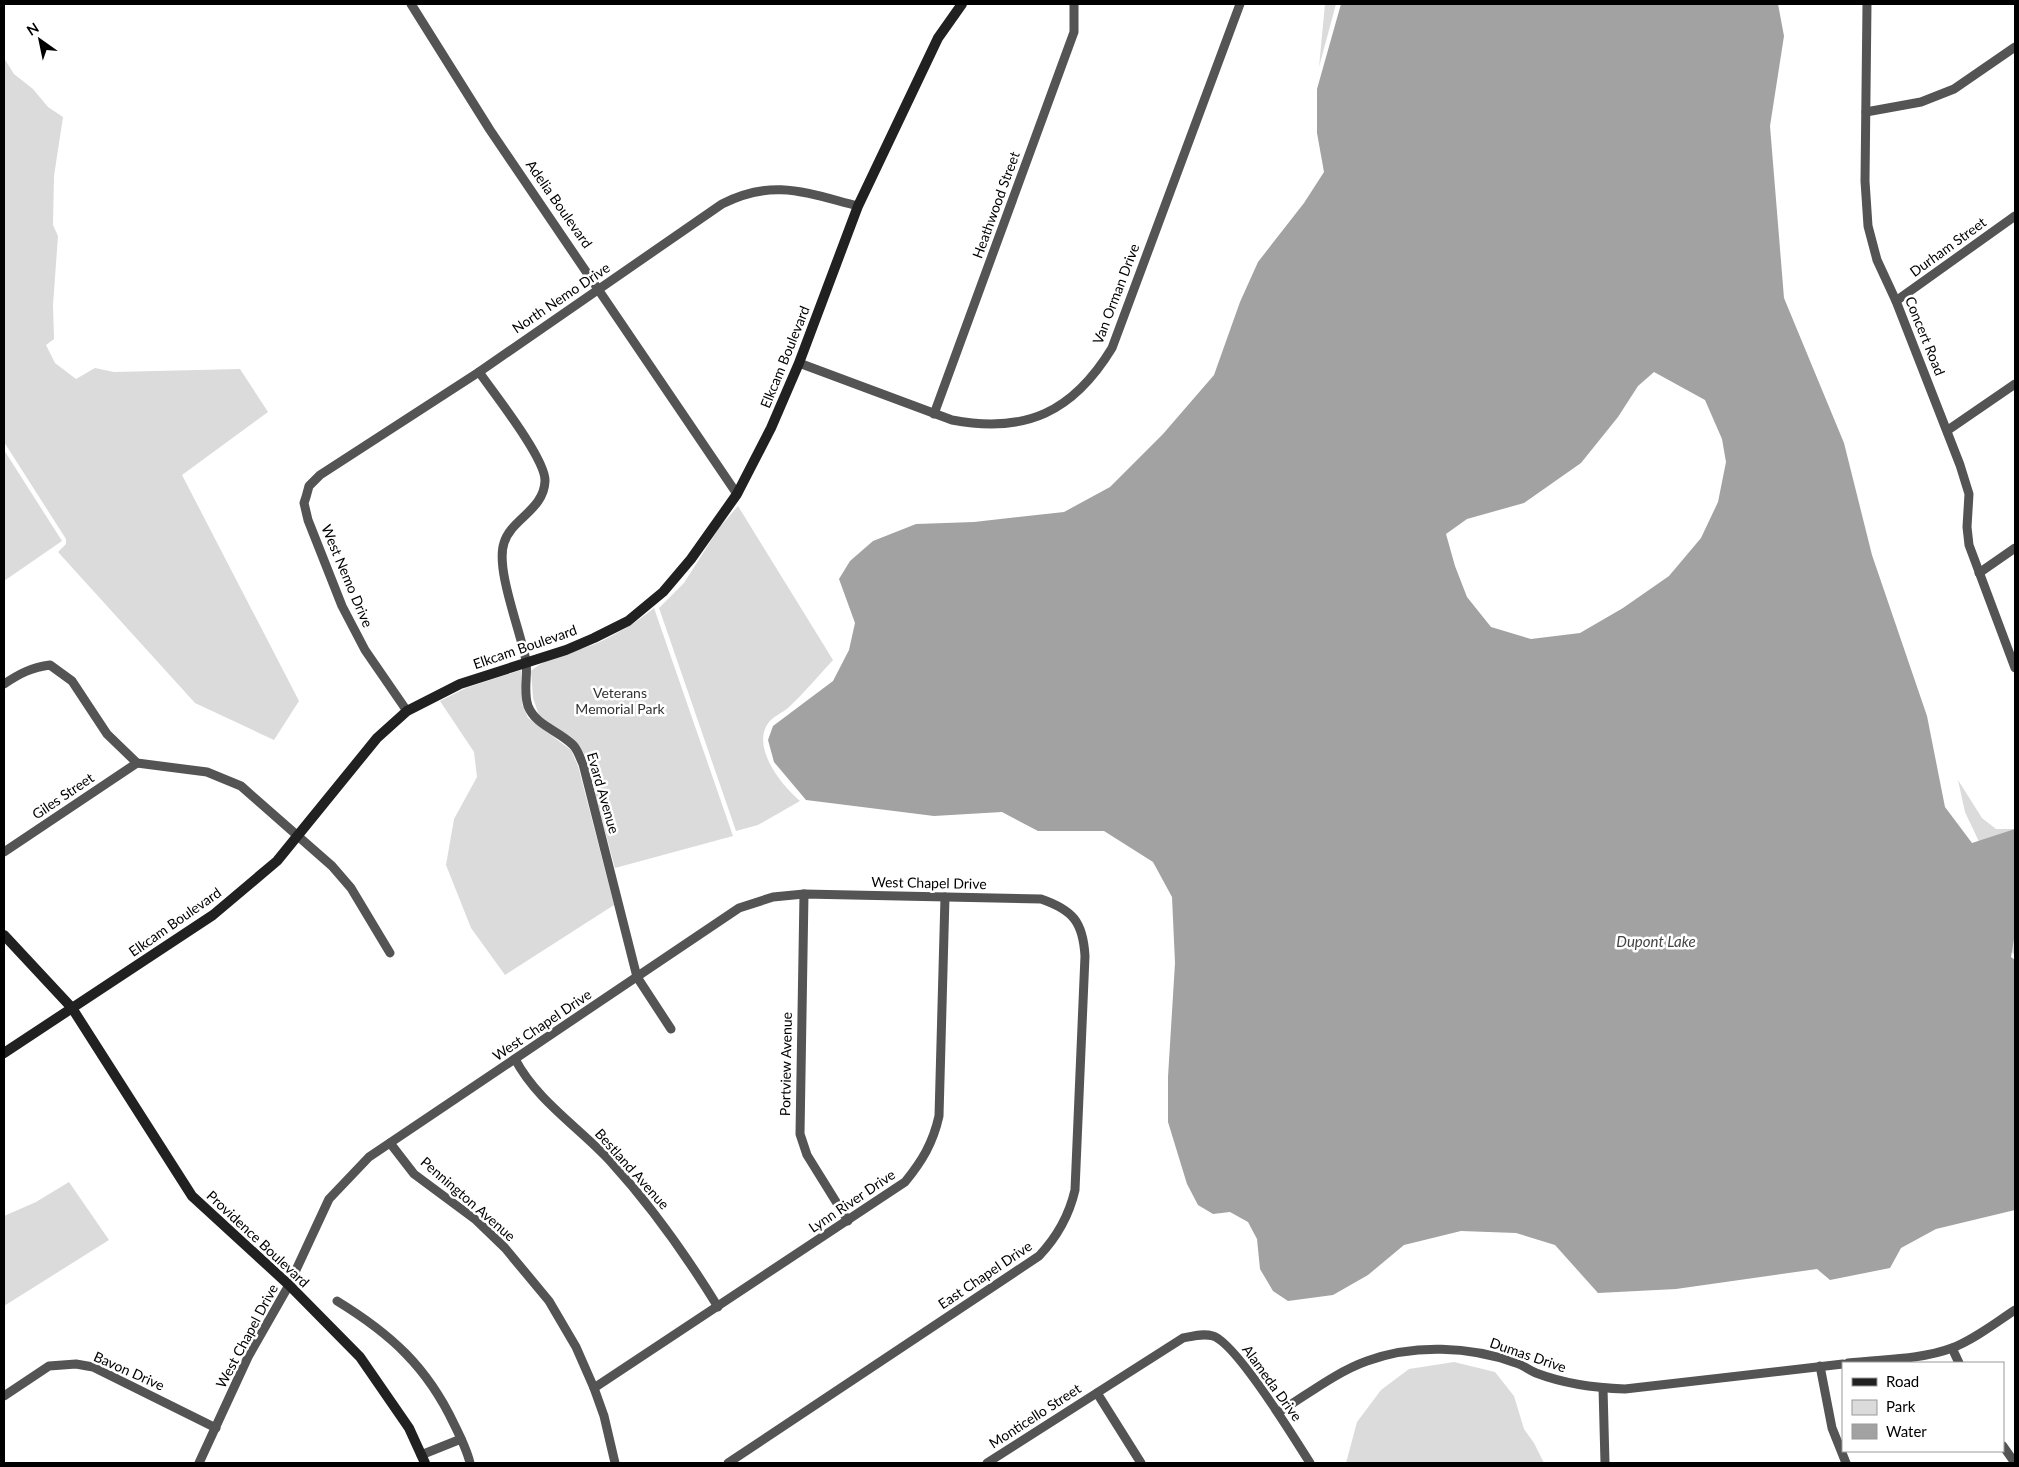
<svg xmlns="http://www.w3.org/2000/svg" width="2019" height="1467" viewBox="0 0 2019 1467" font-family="Lato,sans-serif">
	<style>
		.green { fill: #dbdbdb }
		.water { fill: #a2a2a2; fill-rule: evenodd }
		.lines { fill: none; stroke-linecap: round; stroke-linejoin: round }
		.street { stroke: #545454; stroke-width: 9 }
		.secondary { stroke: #212121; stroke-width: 10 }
		.labels { text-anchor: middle; stroke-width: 5; stroke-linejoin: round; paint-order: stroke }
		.street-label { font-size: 14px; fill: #000; stroke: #fff }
		.park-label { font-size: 14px; fill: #323232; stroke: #fff }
		.water-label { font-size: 15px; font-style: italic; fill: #434343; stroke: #fff }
	</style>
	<rect width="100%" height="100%" fill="#fff"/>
	<g class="green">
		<path d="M 1325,4 L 1336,4 L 1319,67 Z"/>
		<path d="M 4,58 L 14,74 L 33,89 L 48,107 L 63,117 L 54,176 L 53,225 L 58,236 L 53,305 L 54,339 L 46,345 L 55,363 L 76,379 L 95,368 L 114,372 L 240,369 L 268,412 L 182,475 L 299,701 L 274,740 L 195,703 L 58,552 L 66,544 L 66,539 L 4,442 Z"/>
		<path d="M 4,450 L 62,541 L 4,581 Z"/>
		<path d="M 738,506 L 833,660 C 818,676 804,693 788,708 C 782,713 774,716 769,722 C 750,746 781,785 800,801 L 758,825 L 736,831 L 659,608 L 684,583 L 719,528 Z"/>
		<path d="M 654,608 L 733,836 L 615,868 L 584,753 L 569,739 L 540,718 L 533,698 L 531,671 C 549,656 573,652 595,644 C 616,635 637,622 654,608 Z"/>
		<path d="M 521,670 L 522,704 L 528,718 L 571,750 L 578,766 L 614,905 L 505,975 L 471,928 L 446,865 L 454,819 L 477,777 L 474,752 L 440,701 L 466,688 Z"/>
		<path d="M 1958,780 L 1982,818 L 1996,829 L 2015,829 L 2015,955 L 1998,941 L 1982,848 L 1965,812 Z"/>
		<path d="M 69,1182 L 109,1240 L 4,1306 L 4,1216 L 36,1202 Z"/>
		<path d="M 1454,1362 L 1495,1372 L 1514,1396 L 1524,1429 L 1534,1443 L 1544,1463 L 1346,1463 L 1357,1422 L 1381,1390 L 1409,1369 Z"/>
	</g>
	<path class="water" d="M 1341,4 L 1778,4 L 1784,36 L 1770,126 L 1784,298 L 1844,443 L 1872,555 L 1927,716 L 1945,807 L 1972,843 L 2015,829 L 2015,933 L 2011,957 L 2015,960 L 2015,1210 L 1936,1229 L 1901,1248 L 1890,1268 L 1830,1280 L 1817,1269 L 1676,1289 L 1598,1293 L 1555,1245 L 1516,1233 L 1461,1231 L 1404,1245 L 1368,1275 L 1333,1295 L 1288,1301 L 1273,1291 L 1260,1269 L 1257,1239 L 1248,1222 L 1230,1212 L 1213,1214 L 1198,1205 L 1187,1184 L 1168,1122 L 1168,1077 L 1175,963 L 1172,897 L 1153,862 L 1104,831 L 1038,831 L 1002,812 L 934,816 L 806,800 L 774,762 L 768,740 L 773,726 L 833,681 L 849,650 L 855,623 L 839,579 L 850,561 L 873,541 L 916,524 L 974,522 L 1064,512 L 1110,487 L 1163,434 L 1214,375 L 1240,302 L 1258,262 L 1304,203 L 1324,172 L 1317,133 L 1317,89 ZM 1654,372 L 1705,400 L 1722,439 L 1726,462 L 1718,502 L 1701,538 L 1669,576 L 1623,608 L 1580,633 L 1531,639 L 1491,627 L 1467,597 L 1455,566 L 1446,534 L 1467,519 L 1524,503 L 1581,463 L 1618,417 L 1638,386 Z"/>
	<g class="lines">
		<g class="street">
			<path d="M 411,4 L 490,130 L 737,494"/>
			<path d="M 1867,4 L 1865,181 L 1868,226 L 1877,260 L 1896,301 L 1960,465 L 1969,494 L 1967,527 L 1969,545 L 2015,668"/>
			<path d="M 1866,112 L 1921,102 L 1954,89 L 2015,47"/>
			<path d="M 1896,301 L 2015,216"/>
			<path d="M 799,363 L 952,420 C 1026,434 1073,412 1112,348 L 1240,4"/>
			<path d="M 479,372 C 493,392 546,459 545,481 C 544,510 511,519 504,543 C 495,569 521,632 526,661 C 528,676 523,691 528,706 C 536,726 558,730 573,745 C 578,750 580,758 583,764 L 637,977 L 671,1029"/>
			<path d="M 934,414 L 1074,32 L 1074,4"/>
			<path d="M 1948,430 L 2015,384"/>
			<path d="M 1979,573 L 2015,548"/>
			<path d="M 4,684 C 19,674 32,667 50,665 L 72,681 L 107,734 L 137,763 L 207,772 L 241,786 L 332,866 L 351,888 L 390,953"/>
			<path d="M 407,711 L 365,650 L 342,606 L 308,520 L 304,503 L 306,497 L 309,486 L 320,475 L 479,372 L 722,204 C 773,178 806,193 858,206"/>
			<path d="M 4,852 L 137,763"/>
			<path d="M 804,894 L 800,1134 L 807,1155 L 848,1221"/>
			<path d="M 515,1059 C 537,1101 580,1128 611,1162 C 652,1207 686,1255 718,1307"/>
			<path d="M 390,1143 L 414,1174 L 476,1220 L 505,1248 L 549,1301 L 576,1347 L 594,1388 L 604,1416 L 615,1463"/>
			<path d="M 337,1301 C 391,1334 427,1367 454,1424 C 460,1436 467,1450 470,1463"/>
			<path d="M 1952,1348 L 1959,1363"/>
			<path d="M 1848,1363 C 1882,1359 1920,1360 1952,1348 C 1975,1339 1995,1323 2015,1310"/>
			<path d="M 1820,1366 L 1832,1428 L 1846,1463"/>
			<path d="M 594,1388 L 905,1182 C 922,1161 933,1143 939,1116 L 945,897"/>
			<path d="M 1603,1388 L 1605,1463"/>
			<path d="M 1097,1393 L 1141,1463"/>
			<path d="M 4,1396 L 49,1366 L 76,1364 L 93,1367 L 216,1428"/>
			<path d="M 1279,1412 C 1307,1395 1336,1372 1367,1361 C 1413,1344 1470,1346 1516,1363 C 1523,1365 1529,1370 1536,1373 C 1565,1384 1595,1388 1625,1389 L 1843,1364"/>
			<path d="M 2003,1446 L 2015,1463"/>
			<path d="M 421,1455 L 461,1439"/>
			<path d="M 199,1463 L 248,1357 L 289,1285 L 329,1199 L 369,1157 L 739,908 L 773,897 L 804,894 L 1041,899 C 1073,910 1083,922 1085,956 L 1075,1190 C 1069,1216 1057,1237 1039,1256 L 728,1463"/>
			<path d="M 987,1463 L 1183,1338 C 1193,1336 1203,1333 1213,1336 C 1236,1343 1295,1439 1310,1463"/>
		</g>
		<g class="secondary">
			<path d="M 4,935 L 72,1008 L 192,1196 L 289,1285 L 360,1357 L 409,1428 L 425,1463"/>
			<path d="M 4,1053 L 213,915 L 277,861 L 377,738 L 407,711 L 460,684 L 566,650 L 594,638 L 628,621 L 663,592 L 691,559 L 737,494 L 771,428 L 799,363 L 858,206 L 938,38 L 962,4"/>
		</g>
	</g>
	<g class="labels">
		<g class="street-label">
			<text transform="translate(559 204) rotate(55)" y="5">Adelia Boulevard</text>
			<text transform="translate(996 205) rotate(-70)" y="5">Heathwood Street</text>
			<text transform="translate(1948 247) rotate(-36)" y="5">Durham Street</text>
			<text transform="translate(1116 294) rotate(-69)" y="5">Van Orman Drive</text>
			<text transform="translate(561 298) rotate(-34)" y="5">North Nemo Drive</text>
			<text transform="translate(1925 336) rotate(68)" y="5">Concert Road</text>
			<text transform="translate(785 357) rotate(-68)" y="5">Elkcam Boulevard</text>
			<text transform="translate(347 576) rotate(67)" y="5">West Nemo Drive</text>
			<text transform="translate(525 647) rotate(-19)" y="5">Elkcam Boulevard</text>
			<text transform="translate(603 793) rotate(74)" y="5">Evard Avenue</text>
			<text transform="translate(63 796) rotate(-34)" y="5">Giles Street</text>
			<text transform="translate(929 883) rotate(1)" y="5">West Chapel Drive</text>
			<text transform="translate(175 922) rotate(-35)" y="5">Elkcam Boulevard</text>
			<text transform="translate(542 1025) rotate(-34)" y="5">West Chapel Drive</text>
			<text transform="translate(786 1064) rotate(-89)" y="5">Portview Avenue</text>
			<text transform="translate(632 1169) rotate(48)" y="5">Bestland Avenue</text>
			<text transform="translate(468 1199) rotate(41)" y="5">Pennington Avenue</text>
			<text transform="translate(852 1201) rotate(-34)" y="5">Lynn River Drive</text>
			<text transform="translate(258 1239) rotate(43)" y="5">Providence Boulevard</text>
			<text transform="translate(985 1275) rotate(-34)" y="5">East Chapel Drive</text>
			<text transform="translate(247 1336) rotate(-62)" y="5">West Chapel Drive</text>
			<text transform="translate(1528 1355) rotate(19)" y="5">Dumas Drive</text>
			<text transform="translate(129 1371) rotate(24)" y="5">Bavon Drive</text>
			<text transform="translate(1272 1383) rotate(54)" y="5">Alameda Drive</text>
			<text transform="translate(1035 1416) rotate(-33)" y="5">Monticello Street</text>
		</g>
		<g class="park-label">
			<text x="620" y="698">Veterans<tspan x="620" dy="16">Memorial Park</tspan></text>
		</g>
		<g class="water-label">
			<text x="1656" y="947">Dupont Lake</text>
		</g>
	</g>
	<rect width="2019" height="1467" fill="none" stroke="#000000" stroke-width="10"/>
	<rect x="1842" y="1362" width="162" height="90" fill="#ffffff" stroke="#999999"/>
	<rect x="1852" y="1378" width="25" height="8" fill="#212121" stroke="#999999"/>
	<text x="1886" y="1387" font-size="15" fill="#000000">Road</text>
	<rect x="1852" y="1400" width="25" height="15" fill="#dbdbdb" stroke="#999999"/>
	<text x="1886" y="1412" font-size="15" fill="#000000">Park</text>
	<rect x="1852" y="1424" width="25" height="15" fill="#a2a2a2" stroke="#999999"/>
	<text x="1886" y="1437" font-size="15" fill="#000000">Water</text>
	<g transform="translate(40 40) rotate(327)" stroke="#ffffff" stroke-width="4" paint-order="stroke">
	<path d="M0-4L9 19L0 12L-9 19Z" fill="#000000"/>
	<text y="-8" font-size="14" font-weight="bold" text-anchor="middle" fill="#000000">N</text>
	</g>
</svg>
